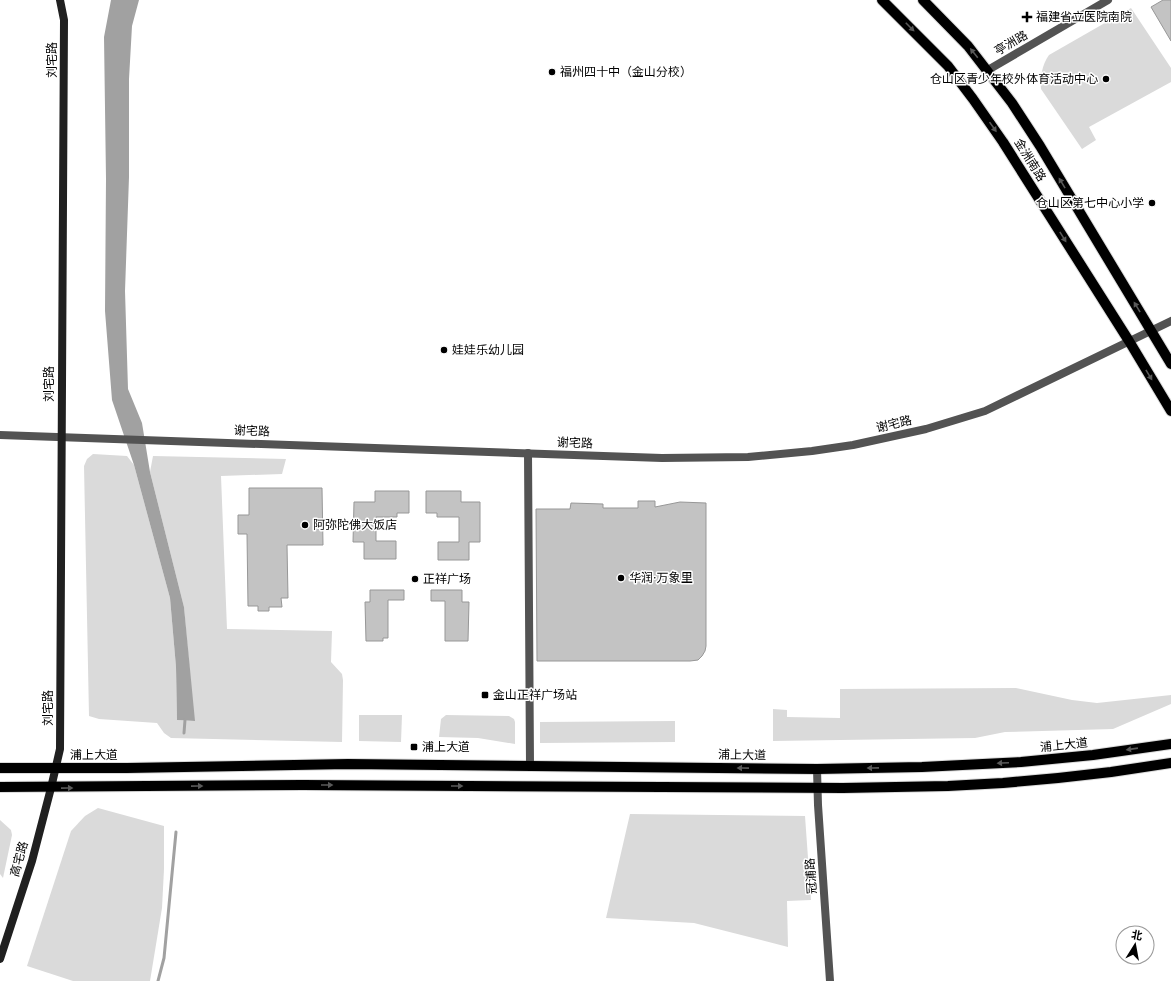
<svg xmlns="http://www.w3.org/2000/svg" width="1171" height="981" viewBox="0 0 1171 981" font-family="Inter,'Noto Sans SC',sans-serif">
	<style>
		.green { fill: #dadada }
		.water { fill: #a1a1a1 }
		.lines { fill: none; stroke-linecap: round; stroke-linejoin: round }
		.stream { stroke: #a1a1a1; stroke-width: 3 }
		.building { fill: #c3c3c3; stroke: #979797 }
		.primary-casing { stroke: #dbdbdb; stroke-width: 12 }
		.minor { stroke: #535353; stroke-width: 8 }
		.tertiary { stroke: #535353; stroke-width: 8 }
		.secondary { stroke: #202020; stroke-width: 8 }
		.primary { stroke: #000; stroke-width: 10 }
		.oneway { fill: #595959 }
		.poi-dot { fill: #000; stroke: #fff; stroke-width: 1.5 }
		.labels { text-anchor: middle; stroke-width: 3; stroke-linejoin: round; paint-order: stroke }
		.poi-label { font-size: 12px; fill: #000; stroke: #fff; text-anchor: start }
		.street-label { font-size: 12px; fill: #000; stroke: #fff }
	</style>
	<rect width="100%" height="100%" fill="#fff"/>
	<g class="green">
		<path d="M 1131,8 L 1171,68 L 1171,82 L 1089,127 L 1096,140 L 1082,149 L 1041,89 C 1040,77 1042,65 1049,55 Z"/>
		<path d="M 93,454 L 127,456 L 134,465 L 170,598 L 176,667 L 177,720 L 194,721 L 184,607 L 150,472 L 153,456 L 286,459 L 282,474 L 221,476 L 227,629 L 332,631 L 331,662 L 342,674 L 343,680 L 342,742 L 171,738 L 164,733 L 157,723 L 99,719 L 89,716 L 84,466 L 87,459 Z"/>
		<path d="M 1016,688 L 1072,700 L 1097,703 L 1171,695 L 1171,704 L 1113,729 L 1005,732 L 975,738 L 773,741 L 773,709 L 787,710 L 787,717 L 840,718 L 840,689 Z"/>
		<path d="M 359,715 L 402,715 L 401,742 L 359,741 Z"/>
		<path d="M 446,715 L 509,716 L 514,719 L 515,722 L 515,744 L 478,738 L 439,737 L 441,719 Z"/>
		<path d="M 675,721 L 675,742 L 540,743 L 540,722 Z"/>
		<path d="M 98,808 L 164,826 L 164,869 L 162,908 L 150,981 L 73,981 L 27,966 L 71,831 L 85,816 Z"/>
		<path d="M 630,814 L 805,816 L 811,900 L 787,901 L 788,947 L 694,923 L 606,918 Z"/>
		<path d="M 0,820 L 11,830 L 12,835 L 3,878 L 0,874 Z"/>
	</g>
	<path class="water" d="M 111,0 L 139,0 L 132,26 L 129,79 L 129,177 L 125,291 L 128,389 L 142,423 L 150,472 L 184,607 L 195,721 L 177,720 L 176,667 L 170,598 L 134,465 L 112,400 L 105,311 L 106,179 L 104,37 Z"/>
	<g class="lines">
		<g class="stream">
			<path d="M 184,733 L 185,720"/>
			<path d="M 158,981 L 164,958 L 176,832"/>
		</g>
	</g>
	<g class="building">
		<path d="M 1163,0 L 1171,0 L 1171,41 L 1151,7 Z"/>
		<path d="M 249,488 L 322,488 L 323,545 L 287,545 L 288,598 L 281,598 L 282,607 L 269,607 L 269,611 L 258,611 L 258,606 L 248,606 L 247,534 L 238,534 L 238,515 L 249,515 Z"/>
		<path d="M 375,491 L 409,491 L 409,513 L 397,513 L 397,517 L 376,517 L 376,541 L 396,541 L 396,559 L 364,559 L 364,542 L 353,542 L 354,502 L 375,502 Z"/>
		<path d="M 426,491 L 461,491 L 461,502 L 480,502 L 480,542 L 469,542 L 469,560 L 438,560 L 438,542 L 459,542 L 459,517 L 437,517 L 437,513 L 426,513 Z"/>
		<path d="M 638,501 L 655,501 L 655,507 L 680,502 L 706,503 L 706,646 L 705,651 L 702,656 L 698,660 L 690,661 L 537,661 L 536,509 L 570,509 L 571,503 L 603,504 L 603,508 L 638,508 Z"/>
		<path d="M 370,590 L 404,590 L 404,600 L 388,600 L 388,638 L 383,638 L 383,641 L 366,641 L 365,602 L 370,602 Z"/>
		<path d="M 431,590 L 462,590 L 462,602 L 469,602 L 468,641 L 445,641 L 445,601 L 431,601 Z"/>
	</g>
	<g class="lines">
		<g class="primary-casing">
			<g id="primary">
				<path d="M 882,0 L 948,66 L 973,99 L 1003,142 L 1129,341 L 1171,411"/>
				<path d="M 923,0 L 968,46 L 1012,103 L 1040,146 L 1171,364"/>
				<path d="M 0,768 L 127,768 L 348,764 L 817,769 L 922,767 L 1021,762 L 1093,755 L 1171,744"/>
				<path d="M 0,787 L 303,785 L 843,788 L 948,786 L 1003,783 L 1058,778 L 1111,772 L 1171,763"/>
			</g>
		</g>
		<path class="minor" d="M 528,453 L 530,765"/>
		<g class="tertiary">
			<path d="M 988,70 L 1108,0"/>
			<path d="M 0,435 L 662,458 L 748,457 L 812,451 L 853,445 L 926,429 L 985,411 L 1171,321"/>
			<path d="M 817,769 L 818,805 L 830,981"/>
		</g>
		<path class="secondary" d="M 0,959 L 32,861 L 51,788 L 60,749 L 64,20 L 60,0"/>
		<use href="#primary" class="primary"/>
	</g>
	<defs><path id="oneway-solid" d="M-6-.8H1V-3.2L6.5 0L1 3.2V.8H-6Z"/></defs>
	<g class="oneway">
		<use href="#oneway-solid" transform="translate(910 27) rotate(45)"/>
		<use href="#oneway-solid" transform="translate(974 53) rotate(-129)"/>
		<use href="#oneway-solid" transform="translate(993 127) rotate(55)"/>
		<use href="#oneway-solid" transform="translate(1062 183) rotate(-121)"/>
		<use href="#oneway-solid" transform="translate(1063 237) rotate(58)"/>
		<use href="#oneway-solid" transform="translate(1137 307) rotate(-121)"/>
		<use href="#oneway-solid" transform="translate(1149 375) rotate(59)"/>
		<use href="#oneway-solid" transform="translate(1132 749) rotate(172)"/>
		<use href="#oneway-solid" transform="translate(1003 763) rotate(177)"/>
		<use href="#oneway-solid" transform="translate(743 768) rotate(-179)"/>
		<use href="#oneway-solid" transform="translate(873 768) rotate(179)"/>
		<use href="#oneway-solid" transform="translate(327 785)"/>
		<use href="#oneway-solid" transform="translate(197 786) rotate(-1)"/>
		<use href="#oneway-solid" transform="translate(457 786)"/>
		<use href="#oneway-solid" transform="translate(67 788) rotate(-1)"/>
	</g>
	<g class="poi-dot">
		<path d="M1025 11h4v4h4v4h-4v4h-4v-4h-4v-4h4z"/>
		<circle cx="552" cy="72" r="4"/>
		<circle cx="1106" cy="79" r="4"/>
		<circle cx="1152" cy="203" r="4"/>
		<circle cx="444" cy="350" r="4"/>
		<circle cx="305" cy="525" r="4"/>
		<circle cx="621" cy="578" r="4"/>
		<circle cx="415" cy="579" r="4"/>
		<rect x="481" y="691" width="8" height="8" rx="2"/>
		<rect x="410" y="743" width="8" height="8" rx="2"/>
	</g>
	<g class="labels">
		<g class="poi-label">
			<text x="1036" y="21">福建省立医院南院</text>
			<text x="560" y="76">福州四十中（金山分校）</text>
			<text x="1098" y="83" text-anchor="end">仓山区青少年校外体育活动中心</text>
			<text x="1144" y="207" text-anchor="end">仓山区第七中心小学</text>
			<text x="452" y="354">娃娃乐幼儿园</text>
			<text x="313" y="529">阿弥陀佛大饭店</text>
			<text x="629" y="582">华润·万象里</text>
			<text x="423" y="583">正祥广场</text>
			<text x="493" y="699">金山正祥广场站</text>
			<text x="422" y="751">浦上大道</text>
		</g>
		<g class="street-label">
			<text transform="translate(1011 43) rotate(-30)" y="4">亭洲路</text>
			<text transform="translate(52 60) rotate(-90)" y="4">刘宅路</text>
			<text transform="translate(1030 160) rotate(58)" y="4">金洲南路</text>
			<text transform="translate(49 384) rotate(-90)" y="4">刘宅路</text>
			<text transform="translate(894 424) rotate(-13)" y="4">谢宅路</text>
			<text transform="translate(252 431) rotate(2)" y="4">谢宅路</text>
			<text transform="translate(575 443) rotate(2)" y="4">谢宅路</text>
			<text transform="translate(48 708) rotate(-90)" y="4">刘宅路</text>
			<text transform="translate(1064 745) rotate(-6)" y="4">浦上大道</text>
			<text x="94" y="759">浦上大道</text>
			<text transform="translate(742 755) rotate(1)" y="4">浦上大道</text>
			<text transform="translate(19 859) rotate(-74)" y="4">高宅路</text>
			<text transform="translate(811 876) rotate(-94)" y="4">冠浦路</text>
		</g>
	</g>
	<g transform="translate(1135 945) rotate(11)"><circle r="19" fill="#ffffff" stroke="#999999"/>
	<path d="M0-3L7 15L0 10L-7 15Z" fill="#000000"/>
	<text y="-6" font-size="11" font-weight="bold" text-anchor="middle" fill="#000000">北</text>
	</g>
</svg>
